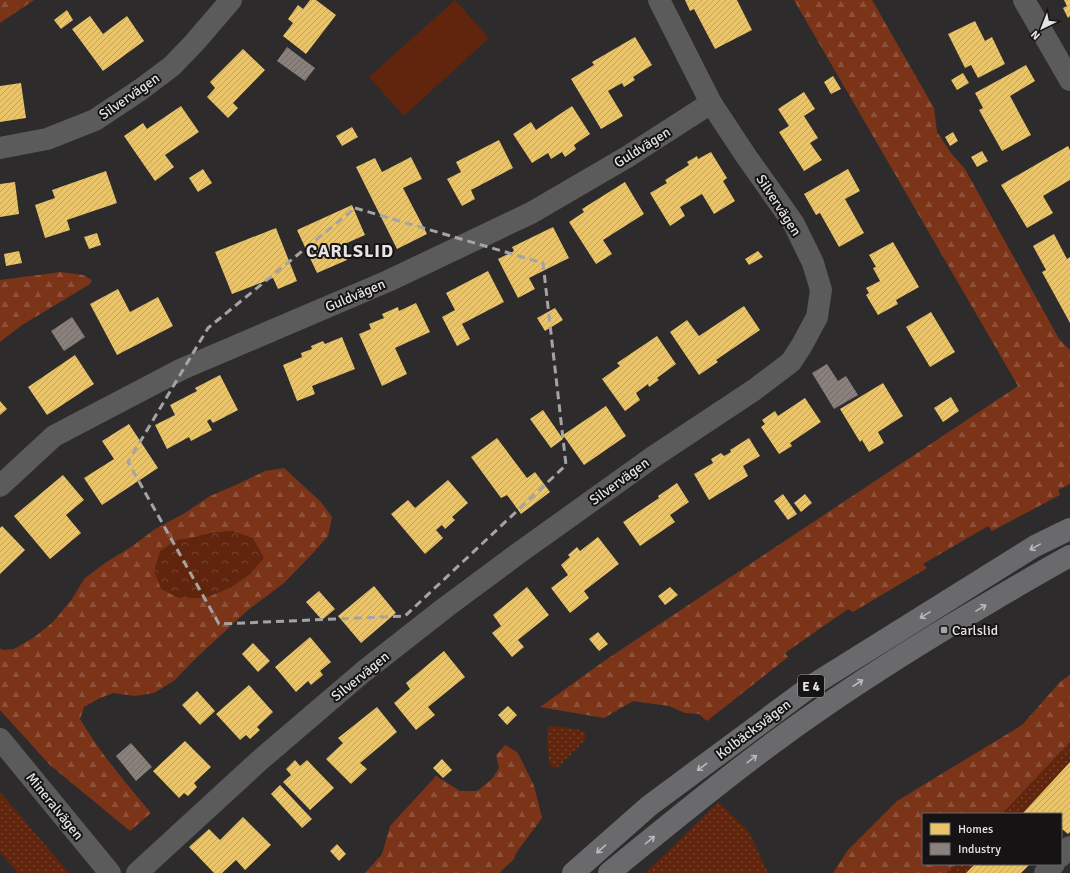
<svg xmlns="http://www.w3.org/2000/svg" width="1070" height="873" viewBox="0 0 1070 873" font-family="Signika,sans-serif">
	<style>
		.grass { fill: url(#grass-dots) }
		.forest { fill: url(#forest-firs); fill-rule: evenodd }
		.park { fill: url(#park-crowns) }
		.garden { fill: #61250d }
		.homes { fill: url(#homes-hatch) }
		.industry { fill: url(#industry-hatch) }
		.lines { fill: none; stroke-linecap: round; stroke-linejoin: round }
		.minor { stroke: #5b5b5b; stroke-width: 22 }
		.highway { stroke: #6a696b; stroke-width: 22 }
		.oneway { stroke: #bab8ba }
		.marked { fill: none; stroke: #a5a3a4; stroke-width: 3; stroke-dasharray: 8 5; stroke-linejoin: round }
		.poi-dot { fill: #a5a3a4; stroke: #151314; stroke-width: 1.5 }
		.labels { text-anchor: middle; stroke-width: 4; stroke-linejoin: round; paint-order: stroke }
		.shield { fill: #151314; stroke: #a7a5a6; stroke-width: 1 }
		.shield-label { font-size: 13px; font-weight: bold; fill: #e5e3e5 }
		.street-label { font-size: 14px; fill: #e5e3e5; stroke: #151314 }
		.poi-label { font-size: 14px; fill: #e5e3e5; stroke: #151314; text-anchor: start }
		.district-label { font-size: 18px; font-weight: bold; letter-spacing: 1px; fill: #e5e3e5; stroke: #151314 }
	</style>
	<defs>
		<pattern id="grass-dots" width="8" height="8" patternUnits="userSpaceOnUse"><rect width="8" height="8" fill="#61250d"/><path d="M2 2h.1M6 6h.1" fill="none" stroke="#784430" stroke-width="1.8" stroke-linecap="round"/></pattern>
		<pattern id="forest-firs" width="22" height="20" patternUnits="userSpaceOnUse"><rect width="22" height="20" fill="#7c3418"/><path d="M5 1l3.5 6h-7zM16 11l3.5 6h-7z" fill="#8e5139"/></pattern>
		<pattern id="park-crowns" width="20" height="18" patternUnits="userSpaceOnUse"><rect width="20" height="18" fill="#61250d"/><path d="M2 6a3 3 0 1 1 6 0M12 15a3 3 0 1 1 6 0" fill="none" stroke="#784430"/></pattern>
		<pattern id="homes-hatch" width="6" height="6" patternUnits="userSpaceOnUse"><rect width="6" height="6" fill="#e9c46a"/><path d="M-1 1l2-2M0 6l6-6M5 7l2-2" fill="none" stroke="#c0a461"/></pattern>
		<pattern id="industry-hatch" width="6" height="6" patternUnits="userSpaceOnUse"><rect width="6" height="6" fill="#8a817c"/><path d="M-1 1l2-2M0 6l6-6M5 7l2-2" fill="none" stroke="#726c69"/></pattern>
	</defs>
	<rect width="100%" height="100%" fill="#2d2b2c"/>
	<g class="grass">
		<path d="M 555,726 L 581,730 L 585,733 L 585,740 L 558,767 L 554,768 L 551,766 L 549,761 L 547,732 L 548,727 Z"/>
		<path d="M 1070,742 L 1070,762 L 1022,814 L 1002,814 Z"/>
		<path d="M 0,792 L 69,873 L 18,873 L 0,852 Z"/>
		<path d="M 718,802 L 749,832 L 768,873 L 645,873 L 659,860 Z"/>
		<path d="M 955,864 L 975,864 L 966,873 L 946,873 Z"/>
	</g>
	<g class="forest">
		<path d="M 0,0 L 34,0 L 0,23 Z"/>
		<path d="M 794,0 L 872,0 L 934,108 L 937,132 L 951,153 L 965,169 L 1059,339 L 1070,350 L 1070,484 L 1058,490 L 1060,495 L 992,531 L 988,526 L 923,564 L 927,568 L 853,612 L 848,609 L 785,653 L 788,657 L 707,721 L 699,714 L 685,713 L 669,706 L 633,701 L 604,718 L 540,707 L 607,659 L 1018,386 Z"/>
		<path d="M 61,272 L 83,275 L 92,280 L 90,284 L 22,325 L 0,342 L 0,280 Z"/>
		<path d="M 284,468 L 321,502 L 332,517 L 328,536 L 313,553 L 284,583 L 248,610 L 193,661 L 175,680 L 154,693 L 135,696 L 113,693 L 98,699 L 84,707 L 80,719 C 100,753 125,782 151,813 L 130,831 L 50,765 L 0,710 L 0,648 L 2,650 L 14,649 L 33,638 L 53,622 L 72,599 L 84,579 L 105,563 L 131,547 L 155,529 L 185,513 L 210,496 L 238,484 L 265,471 ZM 232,531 L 250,574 L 231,587 L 205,598 L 177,540 L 187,539 L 211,533 Z"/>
		<path d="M 1070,675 L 1070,742 L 1002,814 L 923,814 L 923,864 L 955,864 L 946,873 L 833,873 L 848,850 L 897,801 L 1022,725 L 1061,681 Z"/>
		<path d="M 505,745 L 517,752 L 523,763 L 534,786 L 542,818 L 516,853 L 514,859 L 499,873 L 365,873 L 382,854 L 390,826 L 436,776 L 460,791 L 477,791 L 492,779 L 499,768 L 496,755 Z"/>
	</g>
	<path class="park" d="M 232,531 L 253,538 L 264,558 L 250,574 L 231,587 L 205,598 L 179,598 L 161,589 L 154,571 L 160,551 L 177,540 L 187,539 L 211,533 Z"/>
	<path class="garden" d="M 455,0 L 489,38 L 404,116 L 369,77 Z"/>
	<g class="homes">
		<path d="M 310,0 L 316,0 L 336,15 L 306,54 L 283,36 L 293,23 L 288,19 L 298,5 L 303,9 Z"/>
		<path d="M 685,0 L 737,0 L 752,30 L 715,49 L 694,9 L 690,11 Z"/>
		<path d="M 1064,0 L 1070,0 L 1070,16 L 1068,18 L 1063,8 L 1067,6 Z"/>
		<path d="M 67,10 L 73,20 L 61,29 L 54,20 Z"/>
		<path d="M 90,16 L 103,34 L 127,16 L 144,41 L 103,71 L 72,29 Z"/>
		<path d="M 975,21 L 985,41 L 992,37 L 1005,64 L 978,78 L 971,65 L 965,68 L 948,34 Z"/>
		<path d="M 635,37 L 652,65 L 633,77 L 635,80 L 624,87 L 622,83 L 608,91 L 623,116 L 601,129 L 571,79 L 594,65 L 592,62 Z"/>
		<path d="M 243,49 L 265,70 L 233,103 L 238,108 L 228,118 L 207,97 L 215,88 L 210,82 Z"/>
		<path d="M 1026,65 L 1035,81 L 1010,96 L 1031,135 L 1002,151 L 979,110 L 983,108 L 975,93 Z"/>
		<path d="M 963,73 L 969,83 L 957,90 L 951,80 Z"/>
		<path d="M 833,76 L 841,89 L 831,94 L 824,82 Z"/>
		<path d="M 21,83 L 26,118 L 0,122 L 0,86 Z"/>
		<path d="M 804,92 L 815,109 L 804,116 L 818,138 L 810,143 L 822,160 L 804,171 L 779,132 L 789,126 L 778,109 Z"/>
		<path d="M 181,106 L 199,132 L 165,155 L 174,167 L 155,181 L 124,136 L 143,123 L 147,129 Z"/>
		<path d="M 572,106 L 590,134 L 574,145 L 576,149 L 565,157 L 562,152 L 551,159 L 548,153 L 532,163 L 513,134 L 531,122 L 536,130 Z"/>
		<path d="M 352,127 L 358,137 L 342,146 L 336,136 Z"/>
		<path d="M 953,132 L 958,141 L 950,146 L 945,137 Z"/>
		<path d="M 499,140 L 513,168 L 471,190 L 475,199 L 462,206 L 447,179 L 461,172 L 456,162 Z"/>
		<path d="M 1068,146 L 1070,150 L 1070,180 L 1043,196 L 1053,213 L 1027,228 L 1001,185 Z"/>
		<path d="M 982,151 L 988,161 L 977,167 L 971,157 Z"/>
		<path d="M 711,152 L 727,178 L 723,181 L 735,201 L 714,214 L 702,194 L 680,207 L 685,216 L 670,226 L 650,193 L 667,183 L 665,180 L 689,165 L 687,162 L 697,156 L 698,159 Z"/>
		<path d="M 411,157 L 422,179 L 403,188 L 427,234 L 397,249 L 356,167 L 375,158 L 382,172 Z"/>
		<path d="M 203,169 L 212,183 L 198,192 L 189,178 Z"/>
		<path d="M 848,169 L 860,191 L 845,199 L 864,233 L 839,247 L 820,213 L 816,215 L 804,194 Z"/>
		<path d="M 106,171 L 117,203 L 67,220 L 70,230 L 45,238 L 35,205 L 55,198 L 52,190 Z"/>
		<path d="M 15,182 L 19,214 L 0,217 L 0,184 Z"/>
		<path d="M 625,182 L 644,214 L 603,240 L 612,254 L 596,264 L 569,222 L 584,212 L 582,209 Z"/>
		<path d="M 352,205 L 365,235 L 340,246 L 347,260 L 317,273 L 297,230 Z"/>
		<path d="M 553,227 L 569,258 L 529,278 L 535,289 L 518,298 L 498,259 L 514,251 L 512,247 Z"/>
		<path d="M 276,228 L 297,281 L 278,289 L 273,278 L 232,294 L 215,252 Z"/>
		<path d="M 97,233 L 101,245 L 89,249 L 84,237 Z"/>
		<path d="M 1054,234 L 1067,259 L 1070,257 L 1070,323 L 1042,272 L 1046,270 L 1033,246 Z"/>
		<path d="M 893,242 L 919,287 L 896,300 L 898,304 L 878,315 L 866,295 L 869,293 L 866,288 L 880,281 L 873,268 L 876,267 L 869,255 Z"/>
		<path d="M 19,251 L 22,263 L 6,266 L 4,254 Z"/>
		<path d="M 758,251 L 763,257 L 749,265 L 745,259 Z"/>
		<path d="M 488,271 L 504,302 L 462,324 L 470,339 L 457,346 L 442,317 L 455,310 L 446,293 Z"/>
		<path d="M 118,289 L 130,312 L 158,297 L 173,326 L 117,355 L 90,304 Z"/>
		<path d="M 416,303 L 430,332 L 395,348 L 407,374 L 382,386 L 359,334 L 371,329 L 369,324 L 384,318 L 382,314 L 398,307 L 399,311 Z"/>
		<path d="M 744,306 L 760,330 L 716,360 L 718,362 L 699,375 L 670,332 L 687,320 L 699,336 Z"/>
		<path d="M 555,308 L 563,320 L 545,331 L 537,318 Z"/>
		<path d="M 931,312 L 955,352 L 930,367 L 906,327 Z"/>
		<path d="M 657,336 L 676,364 L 657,378 L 659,380 L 649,387 L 648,384 L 636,393 L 640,400 L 625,411 L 602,379 L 620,366 L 617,363 Z"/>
		<path d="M 342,337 L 355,369 L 312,386 L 315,394 L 297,401 L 283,365 L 302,357 L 301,353 L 312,349 L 311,346 L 323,341 L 325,344 Z"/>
		<path d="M 75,355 L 94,384 L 47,415 L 28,387 Z"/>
		<path d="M 220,375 L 238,410 L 213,423 L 210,419 L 207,421 L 212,430 L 191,441 L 189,437 L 167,449 L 155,425 L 175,415 L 170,405 L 197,391 L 195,388 Z"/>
		<path d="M 883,383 L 903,416 L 878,432 L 884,443 L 869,452 L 862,440 L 860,442 L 840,409 Z"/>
		<path d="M 951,397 L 959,411 L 943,422 L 934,408 Z"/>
		<path d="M 805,398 L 821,422 L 790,443 L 792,446 L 779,454 L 761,427 L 765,424 L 762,420 L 775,411 L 778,416 Z"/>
		<path d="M 0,401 L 7,409 L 0,415 Z"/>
		<path d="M 606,406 L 626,436 L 584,465 L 563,435 Z"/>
		<path d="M 543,410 L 563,439 L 551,448 L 530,419 Z"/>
		<path d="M 129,424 L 158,468 L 102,505 L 84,478 L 114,459 L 102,441 Z"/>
		<path d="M 497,438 L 527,478 L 535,472 L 550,492 L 521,514 L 507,495 L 501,498 L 471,457 Z"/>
		<path d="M 749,438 L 760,456 L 743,466 L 748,476 L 709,500 L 694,474 L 713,463 L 711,459 L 721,453 L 724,456 L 731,452 L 730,450 Z"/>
		<path d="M 63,475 L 84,500 L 66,515 L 81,533 L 50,559 L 14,516 Z"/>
		<path d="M 448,480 L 468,503 L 452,517 L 455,520 L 445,529 L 442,525 L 436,530 L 443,538 L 425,554 L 391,514 L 408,500 L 415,508 Z"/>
		<path d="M 677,483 L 689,502 L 670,515 L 675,522 L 640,546 L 623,522 L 659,498 L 658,496 Z"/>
		<path d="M 783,494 L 797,514 L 788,520 L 774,501 Z"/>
		<path d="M 805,494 L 812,503 L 801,512 L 794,503 Z"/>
		<path d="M 2,526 L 25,550 L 0,574 L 0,528 Z"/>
		<path d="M 598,537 L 619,564 L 584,591 L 589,598 L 570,613 L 551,588 L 568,575 L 561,565 L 570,557 L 568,555 L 577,547 L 580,551 Z"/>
		<path d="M 374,586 L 396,613 L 361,643 L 338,616 Z"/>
		<path d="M 527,587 L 549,615 L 518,640 L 524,647 L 512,657 L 492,633 L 501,626 L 493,615 Z"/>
		<path d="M 670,587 L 678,595 L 665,605 L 658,596 Z"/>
		<path d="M 319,591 L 335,609 L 322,620 L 306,602 Z"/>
		<path d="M 598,632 L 608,644 L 599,651 L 589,639 Z"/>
		<path d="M 310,637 L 331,662 L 320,671 L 323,675 L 311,685 L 308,681 L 296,692 L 275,667 Z"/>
		<path d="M 253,643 L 270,661 L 258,672 L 242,654 Z"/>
		<path d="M 444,651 L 465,677 L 428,707 L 435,715 L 416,730 L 394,703 L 410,689 L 406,683 Z"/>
		<path d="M 249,685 L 273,712 L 257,727 L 260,730 L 250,739 L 246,735 L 240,740 L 216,714 Z"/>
		<path d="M 197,691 L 215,711 L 200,725 L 182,705 Z"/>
		<path d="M 508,706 L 517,715 L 507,725 L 498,715 Z"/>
		<path d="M 377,707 L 397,732 L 360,763 L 367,769 L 351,784 L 326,759 L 343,743 L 338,738 Z"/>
		<path d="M 185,741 L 211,767 L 194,783 L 197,787 L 188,796 L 184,793 L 179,798 L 153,771 Z"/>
		<path d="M 442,759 L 452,770 L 443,778 L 433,768 Z"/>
		<path d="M 295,760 L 300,766 L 307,760 L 334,788 L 310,810 L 283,782 L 291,775 L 286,769 Z"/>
		<path d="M 1070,762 L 1070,832 L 1068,834 L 1062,829 L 1061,830 L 1061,814 L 1022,814 Z"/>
		<path d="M 280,785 L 312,819 L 302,828 L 271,794 Z"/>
		<path d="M 243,817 L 271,845 L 245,870 L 236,860 L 222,873 L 214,873 L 189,847 L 209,829 L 220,840 Z"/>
		<path d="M 337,844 L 346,854 L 339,861 L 330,851 Z"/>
		<path d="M 975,864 L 1030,864 L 1021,873 L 966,873 Z"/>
	</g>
	<g class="industry">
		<path d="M 287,47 L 315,68 L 305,81 L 277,61 Z"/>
		<path d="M 72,317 L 85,337 L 64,351 L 51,331 Z"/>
		<path d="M 827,364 L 838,381 L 846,376 L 858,395 L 834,409 L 812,373 Z"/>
		<path d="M 131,743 L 152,767 L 136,781 L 116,756 Z"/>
	</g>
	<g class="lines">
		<g class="minor">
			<path d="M 1024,0 L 1070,80"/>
			<path d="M 0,148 L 47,139 L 95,120 L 140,90 L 172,66 L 195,42 L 231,0"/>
			<path d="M 0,486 L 54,436 L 182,369 L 388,281 L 531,213 L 627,157 L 711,103"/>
			<path d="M 0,739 L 110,873"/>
			<path d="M 1061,856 L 1070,847"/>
			<path d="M 137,873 L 259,761 L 363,672 L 446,607 L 516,555 L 653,457 L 754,390 L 791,362 L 802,345 L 817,317 L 821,290 L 813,263 L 794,224 L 746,156 L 711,103 L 659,0"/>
			<path d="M 1045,873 L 1054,864"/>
		</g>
		<g class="highway">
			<path d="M 573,873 L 649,806 L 811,686 L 1035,546 L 1070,529"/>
			<path d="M 609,873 C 663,829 717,784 773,743 C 835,697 901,655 968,615 C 1002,595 1035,575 1070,556"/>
		</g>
	</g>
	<defs><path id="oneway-shaft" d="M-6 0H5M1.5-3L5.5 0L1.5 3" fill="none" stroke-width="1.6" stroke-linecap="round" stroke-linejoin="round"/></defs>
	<g class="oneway">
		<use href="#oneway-shaft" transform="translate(1035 547) rotate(151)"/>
		<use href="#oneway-shaft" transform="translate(981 608) rotate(-31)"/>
		<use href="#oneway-shaft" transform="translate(925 615) rotate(148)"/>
		<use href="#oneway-shaft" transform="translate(858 683) rotate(-33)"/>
		<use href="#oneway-shaft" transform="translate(752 759) rotate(-38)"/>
		<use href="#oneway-shaft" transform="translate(702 767) rotate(143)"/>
		<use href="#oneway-shaft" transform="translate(650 840) rotate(-39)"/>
		<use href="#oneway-shaft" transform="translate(601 849) rotate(139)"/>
	</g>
	<path class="marked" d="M 355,208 L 543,263 L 566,465 L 405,616 L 219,624 L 128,462 L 208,328 Z"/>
	<rect class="poi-dot" x="940" y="626" width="8" height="8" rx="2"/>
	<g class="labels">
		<rect class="shield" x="798" y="675" width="26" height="22" rx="3"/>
		<g class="shield-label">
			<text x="811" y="691">E 4</text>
		</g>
		<g class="street-label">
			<text transform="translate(129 96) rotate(-35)" y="5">Silvervägen</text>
			<text transform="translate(642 147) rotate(-32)" y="5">Guldvägen</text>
			<text transform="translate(779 205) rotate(57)" y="5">Silvervägen</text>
			<text transform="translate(355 295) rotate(-23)" y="5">Guldvägen</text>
			<text transform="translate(619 481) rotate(-36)" y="5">Silvervägen</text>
			<text transform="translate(360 676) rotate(-39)" y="5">Silvervägen</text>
			<text transform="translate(753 729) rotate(-37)" y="5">Kolbäcksvägen</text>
			<text transform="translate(55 806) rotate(51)" y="5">Mineralvägen</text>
		</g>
		<g class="poi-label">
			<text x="952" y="635">Carlslid</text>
		</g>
		<g class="district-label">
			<text x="350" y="257">CARLSLID</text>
		</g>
	</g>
	<rect x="922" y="813" width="140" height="52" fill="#151314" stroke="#686668"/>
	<rect x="930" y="823" width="20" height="12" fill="#e9c46a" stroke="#686668"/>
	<text x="958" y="833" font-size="12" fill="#e5e3e5">Homes</text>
	<rect x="930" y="843" width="20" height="12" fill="#8a817c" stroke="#686668"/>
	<text x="958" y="853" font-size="12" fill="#e5e3e5">Industry</text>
	<g transform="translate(1042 28) rotate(223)" stroke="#151314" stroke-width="3" paint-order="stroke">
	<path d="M0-3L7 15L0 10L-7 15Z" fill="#e5e3e5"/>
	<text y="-6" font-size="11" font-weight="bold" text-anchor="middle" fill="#e5e3e5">N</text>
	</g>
</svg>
